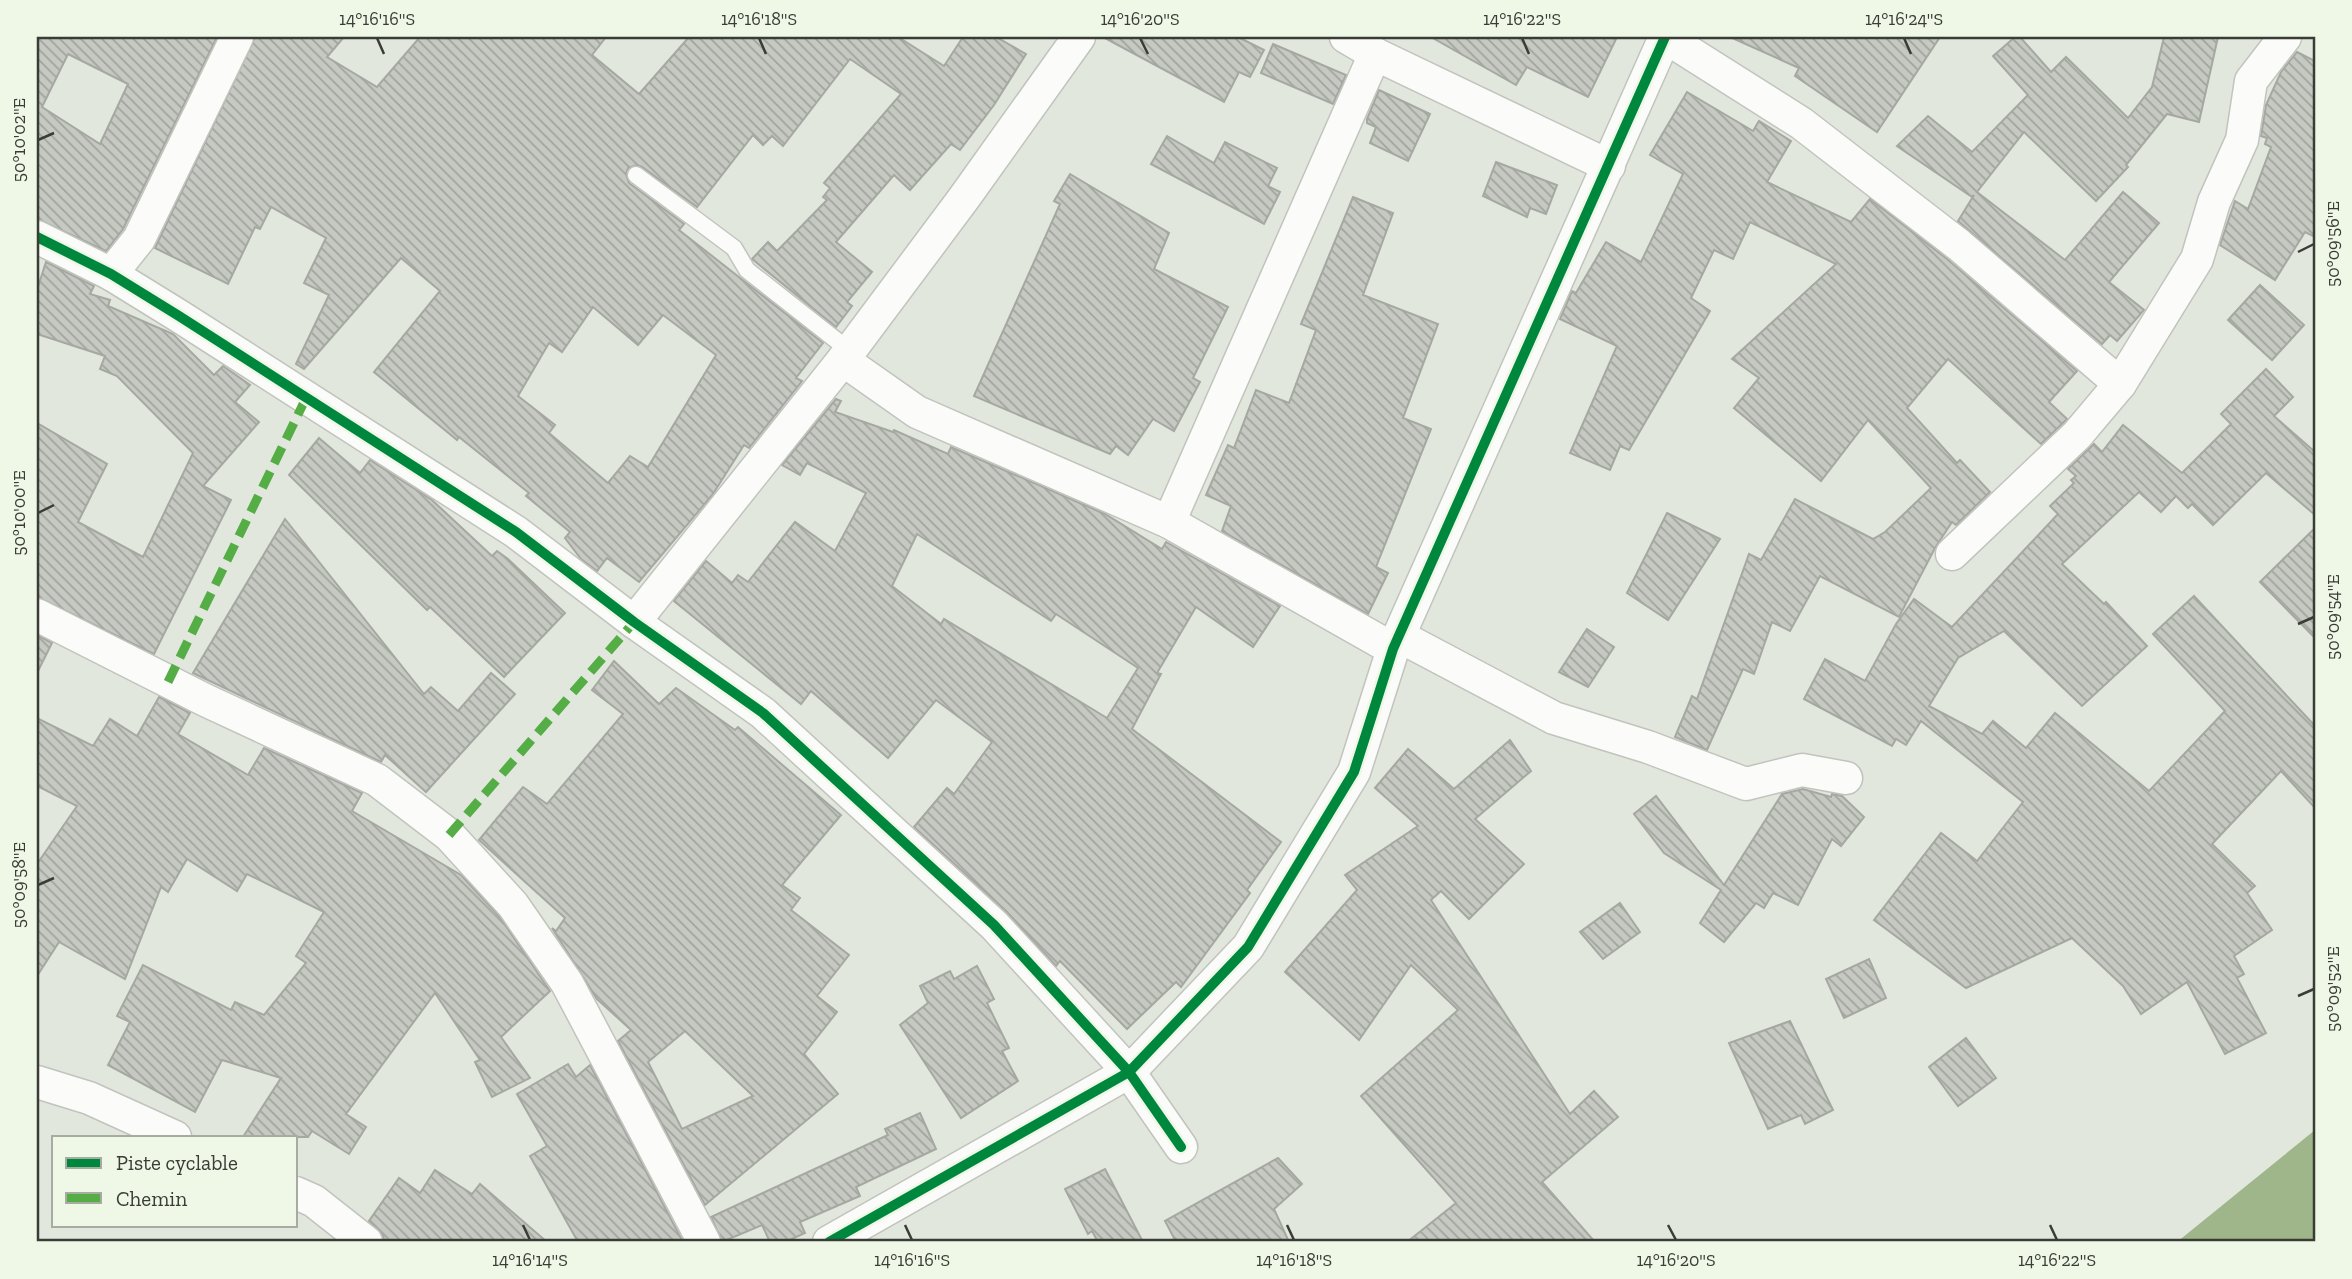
<svg xmlns="http://www.w3.org/2000/svg" width="2352" height="1279" viewBox="0 0 2352 1279" font-family="'Zilla Slab',serif">
	<style>
		.water { fill: #9fb68a }
		.building { fill: url(#building-back-hatch); stroke: #a4a8a1; stroke-width: 2; fill-rule: evenodd }
		.lines { fill: none; stroke-linecap: round; stroke-linejoin: round }
		.lane-casing { stroke: #c0c4bd; stroke-width: 19 }
		.street-casing { stroke: #c0c4bd; stroke-width: 35 }
		.lane { stroke: #fbfbfa; stroke-width: 16 }
		.street { stroke: #fbfbfa; stroke-width: 32 }
		.quiet { stroke: #55ad45; stroke-width: 9; stroke-dasharray: 18 9; stroke-linecap: butt }
		.cycleway-casing { stroke: #eff8e7; stroke-width: 15 }
		.cycleway { stroke: #00873e; stroke-width: 10 }
		.ticks { fill: none; stroke: #393d36; stroke-width: 2.5 }
		.neatline { fill: none; stroke: #393d36; stroke-width: 2.5 }
		.ticks-label { font-size: 18px; text-anchor: middle; fill: #393d36 }
	</style>
	<defs>
		<pattern id="building-back-hatch" width="6" height="6" patternUnits="userSpaceOnUse" patternTransform="scale(1.75)"><rect width="6" height="6" fill="#c5c9c1"/><path d="M-1 5l2 2M0 0l6 6M5-1l2 2" fill="none" stroke="#a1a49e"/></pattern>
	</defs>
	<rect width="100%" height="100%" fill="#e2e7de"/>
	<path class="water" d="M 2315,1130 L 2315,1242 L 2177,1242 Z"/>
	<g class="building">
		<path d="M 37,37 L 217,37 L 123,229 L 106,251 L 37,219 ZM 68,54 L 128,84 L 100,144 L 42,107 Z"/>
		<path d="M 255,37 L 344,37 L 327,57 L 377,87 L 420,37 L 606,37 L 592,55 L 639,94 L 689,37 L 898,37 L 944,66 L 963,37 L 996,37 L 1026,54 L 994,105 L 960,150 L 951,144 L 910,190 L 894,175 L 836,242 L 872,272 L 847,302 L 852,306 L 836,327 L 752,259 L 768,242 L 777,251 L 827,200 L 823,197 L 830,188 L 824,183 L 901,94 L 850,59 L 783,146 L 772,136 L 763,145 L 753,135 L 697,207 L 642,167 L 637,165 L 628,168 L 626,174 L 629,183 L 684,224 L 679,230 L 823,343 L 796,378 L 802,381 L 749,448 L 744,445 L 713,494 L 639,582 L 607,558 L 597,571 L 581,559 L 565,538 L 570,532 L 526,496 L 529,493 L 459,437 L 457,440 L 374,372 L 440,291 L 401,258 L 304,369 L 296,364 L 329,295 L 304,283 L 326,238 L 271,207 L 260,229 L 255,227 L 228,284 L 155,248 ZM 593,307 L 638,345 L 663,315 L 716,355 L 648,467 L 630,456 L 608,483 L 549,433 L 555,425 L 518,396 L 549,343 L 562,352 Z"/>
		<path d="M 1103,37 L 1238,37 L 1264,50 L 1250,77 L 1239,72 L 1224,102 Z"/>
		<path d="M 1431,37 L 1617,37 L 1588,97 L 1527,67 L 1516,85 Z"/>
		<path d="M 1730,37 L 1940,37 L 1877,132 L 1795,76 L 1799,68 Z"/>
		<path d="M 2015,37 L 2020,37 L 2051,72 L 2066,57 L 2128,118 L 2152,87 L 2164,37 L 2218,37 L 2199,122 L 2167,114 L 2126,165 L 2128,167 L 2096,201 L 2024,132 L 1977,192 L 2065,260 L 2123,192 L 2159,223 L 2109,282 L 2144,310 L 2117,341 L 2110,335 L 2102,344 L 1958,221 L 1974,195 L 1972,197 L 1897,146 L 1928,116 L 1972,152 L 2028,95 L 1993,56 Z"/>
		<path d="M 1273,44 L 1346,75 L 1333,104 L 1261,73 Z"/>
		<path d="M 2297,52 L 2315,61 L 2315,237 L 2305,232 L 2275,280 L 2220,245 L 2235,201 L 2248,209 L 2271,147 L 2265,144 L 2267,138 L 2261,136 L 2266,105 L 2281,72 Z"/>
		<path d="M 1379,90 L 1430,114 L 1408,161 L 1370,143 L 1376,127 L 1367,123 L 1367,119 Z"/>
		<path d="M 1687,92 L 1753,131 L 1759,121 L 1791,141 L 1767,182 L 1851,222 L 1870,199 L 1947,259 L 2077,371 L 2049,402 L 2067,419 L 2041,444 L 1948,359 L 1907,408 L 1957,463 L 1960,460 L 1990,492 L 1956,525 L 1952,522 L 1935,548 L 1899,617 L 1820,576 L 1790,631 L 1772,622 L 1754,674 L 1743,669 L 1707,750 L 1675,737 L 1692,696 L 1697,699 L 1749,554 L 1761,560 L 1795,499 L 1873,539 L 1885,532 L 1931,488 L 1868,420 L 1821,481 L 1734,408 L 1759,378 L 1732,359 L 1836,264 L 1750,222 L 1733,259 L 1714,250 L 1691,298 L 1710,311 L 1629,450 L 1620,446 L 1610,470 L 1570,453 L 1617,346 L 1560,319 L 1572,291 L 1576,293 L 1606,242 L 1641,262 L 1683,174 L 1650,155 Z"/>
		<path d="M 1167,136 L 1214,163 L 1225,142 L 1277,168 L 1268,186 L 1280,192 L 1264,224 L 1151,164 Z"/>
		<path d="M 1496,162 L 1557,185 L 1546,214 L 1530,208 L 1527,217 L 1483,196 Z"/>
		<path d="M 1070,174 L 1169,233 L 1154,269 L 1228,307 L 1193,378 L 1200,382 L 1174,431 L 1153,419 L 1128,455 L 1116,446 L 1110,454 L 974,396 L 1060,204 L 1054,201 Z"/>
		<path d="M 1353,197 L 1393,213 L 1363,295 L 1438,324 L 1403,418 L 1431,429 L 1376,567 L 1388,573 L 1368,614 L 1222,531 L 1231,506 L 1206,495 L 1228,445 L 1234,448 L 1256,390 L 1289,403 L 1316,330 L 1301,324 Z"/>
		<path d="M 46,262 L 94,286 L 90,294 L 110,300 L 108,306 L 173,334 L 214,375 L 223,366 L 250,385 L 235,402 L 259,422 L 203,486 L 231,500 L 154,654 L 37,597 L 37,423 L 107,464 L 78,522 L 143,557 L 193,453 L 117,376 L 100,369 L 105,356 L 37,334 L 37,290 Z"/>
		<path d="M 2260,285 L 2304,325 L 2272,360 L 2228,320 Z"/>
		<path d="M 2266,369 L 2293,397 L 2274,416 L 2315,452 L 2315,515 L 2266,473 L 2213,525 L 2192,504 L 2188,508 L 2176,496 L 2161,512 L 2139,492 L 2062,564 L 2104,604 L 2106,602 L 2147,646 L 2082,706 L 2004,631 L 1958,658 L 1929,706 L 1982,734 L 1993,721 L 2026,748 L 2055,713 L 2149,791 L 2225,711 L 2153,634 L 2194,596 L 2315,726 L 2315,808 L 2281,771 L 2212,844 L 2255,886 L 2247,893 L 2272,930 L 2234,956 L 2244,974 L 2237,978 L 2266,1033 L 2225,1054 L 2187,982 L 2141,1014 L 2123,986 L 2072,938 L 1966,988 L 1874,920 L 1941,833 L 1977,861 L 2023,802 L 1921,721 L 1906,745 L 1896,739 L 1892,746 L 1804,699 L 1825,659 L 1865,681 L 1896,624 L 1914,599 L 1952,627 L 2058,514 L 2050,506 L 2074,483 L 2071,480 L 2076,476 L 2068,469 L 2094,444 L 2102,452 L 2123,425 L 2182,473 L 2231,424 L 2221,414 Z"/>
		<path d="M 836,399 L 841,401 L 835,412 L 893,432 L 894,430 L 948,454 L 951,447 L 1105,514 L 1162,549 L 1166,542 L 1280,606 L 1253,647 L 1196,607 L 1157,673 L 1161,674 L 1132,729 L 1281,842 L 1247,890 L 1250,893 L 1181,987 L 1176,982 L 1127,1029 L 1060,961 L 1056,966 L 1007,912 L 914,827 L 947,788 L 954,794 L 992,742 L 936,700 L 888,758 L 811,691 L 801,704 L 674,601 L 706,561 L 732,583 L 738,575 L 748,582 L 795,522 L 835,551 L 866,493 L 807,463 L 800,475 L 782,465 ZM 917,534 L 1051,621 L 1056,614 L 1138,668 L 1107,718 L 944,619 L 941,624 L 892,586 Z"/>
		<path d="M 319,438 L 360,473 L 370,460 L 432,500 L 492,556 L 497,551 L 508,559 L 565,613 L 504,677 L 430,607 L 427,610 L 289,475 Z"/>
		<path d="M 1667,513 L 1720,539 L 1668,620 L 1627,593 Z"/>
		<path d="M 285,519 L 424,694 L 431,687 L 458,711 L 491,673 L 515,694 L 426,792 L 385,755 L 381,762 L 193,673 Z"/>
		<path d="M 2315,528 L 2315,638 L 2260,582 Z"/>
		<path d="M 1587,629 L 1614,647 L 1588,687 L 1559,672 Z"/>
		<path d="M 37,635 L 52,643 L 37,673 Z"/>
		<path d="M 614,661 L 659,704 L 676,688 L 735,730 L 738,727 L 841,815 L 782,885 L 800,898 L 791,910 L 849,955 L 817,996 L 837,1012 L 804,1054 L 838,1094 L 705,1205 L 618,1041 L 631,1030 L 597,999 L 552,928 L 556,931 L 565,918 L 479,840 L 523,787 L 547,804 L 623,714 L 592,690 ZM 685,1031 L 753,1096 L 682,1129 L 648,1062 Z"/>
		<path d="M 159,697 L 190,713 L 178,734 L 248,775 L 264,748 L 362,793 L 352,811 L 461,875 L 499,916 L 550,991 L 501,1037 L 530,1078 L 492,1097 L 475,1062 L 480,1060 L 435,993 L 346,1114 L 366,1127 L 349,1154 L 312,1131 L 308,1137 L 243,1137 L 281,1078 L 222,1060 L 195,1112 L 108,1065 L 130,1022 L 117,1016 L 143,965 L 231,1010 L 235,1002 L 264,1015 L 306,963 L 296,956 L 324,912 L 247,874 L 237,891 L 187,859 L 168,892 L 161,887 L 125,979 L 59,942 L 37,976 L 37,864 L 77,806 L 37,786 L 37,718 L 93,746 L 110,719 L 137,736 Z"/>
		<path d="M 1510,740 L 1531,771 L 1475,819 L 1524,864 L 1469,919 L 1441,891 L 1431,900 L 1570,1114 L 1594,1091 L 1618,1117 L 1542,1182 L 1595,1242 L 1407,1242 L 1456,1203 L 1361,1096 L 1458,1010 L 1411,965 L 1359,1040 L 1285,972 L 1357,890 L 1345,875 L 1418,826 L 1375,788 L 1408,749 L 1454,789 Z"/>
		<path d="M 1803,789 L 1831,797 L 1832,794 L 1842,796 L 1864,817 L 1841,846 L 1832,839 L 1798,905 L 1773,893 L 1764,908 L 1756,903 L 1724,942 L 1700,923 L 1721,890 L 1664,853 L 1634,814 L 1656,796 L 1724,885 L 1782,794 Z"/>
		<path d="M 1620,903 L 1640,932 L 1603,959 L 1580,932 Z"/>
		<path d="M 1869,959 L 1886,998 L 1844,1018 L 1826,979 Z"/>
		<path d="M 977,966 L 994,999 L 987,1003 L 1009,1048 L 1002,1051 L 1018,1081 L 961,1118 L 900,1025 L 928,1003 L 920,986 L 950,971 L 954,979 Z"/>
		<path d="M 1790,1021 L 1833,1110 L 1805,1124 L 1801,1115 L 1768,1129 L 1729,1043 Z"/>
		<path d="M 1966,1038 L 1996,1078 L 1958,1106 L 1929,1067 Z"/>
		<path d="M 568,1064 L 576,1077 L 590,1065 L 683,1242 L 578,1242 L 530,1156 L 547,1146 L 517,1094 Z"/>
		<path d="M 920,1113 L 936,1149 L 856,1187 L 860,1196 L 800,1222 L 805,1233 L 785,1242 L 770,1242 L 762,1225 L 722,1242 L 711,1217 L 888,1135 L 885,1129 Z"/>
		<path d="M 1278,1158 L 1302,1184 L 1274,1209 L 1289,1242 L 1176,1242 L 1165,1221 Z"/>
		<path d="M 1105,1169 L 1143,1242 L 1098,1242 L 1092,1231 L 1088,1234 L 1065,1189 Z"/>
		<path d="M 435,1170 L 472,1194 L 480,1184 L 547,1242 L 384,1242 L 383,1235 L 369,1221 L 399,1178 L 420,1193 Z"/>
	</g>
	<g class="lines">
		<g class="lane-casing">
			<path id="lane" d="M 636,175 L 734,248 L 747,270 L 850,351"/>
		</g>
		<g class="street-casing">
			<g id="street">
				<path d="M 1079,37 L 964,198 L 843,360 L 917,412 L 1169,522 L 1393,649"/>
				<path d="M 1346,37 L 1375,54 L 1609,166"/>
				<path d="M 1665,37 L 1801,123 L 1959,245 L 2120,384"/>
				<path d="M 37,237 L 111,274 L 179,316 L 516,532 L 634,622 L 763,713 L 994,925 L 1129,1072 L 1181,1147"/>
				<path d="M 111,274 L 139,239 L 237,37"/>
				<path d="M 1169,522 L 1375,54"/>
				<path d="M 1952,554 L 2077,435 L 2120,384 L 2197,259 L 2214,202 L 2242,140 L 2251,81 L 2285,37"/>
				<path d="M 37,615 L 205,700 L 377,780 L 449,835 L 513,905 L 567,983 L 704,1242"/>
				<path d="M 634,622 L 843,360"/>
				<path d="M 1399,636 L 1554,718 L 1648,747 L 1746,784 L 1802,770 L 1846,778"/>
				<path d="M 37,1082 L 89,1098 L 175,1137"/>
				<path d="M 296,1193 L 314,1201 L 366,1242"/>
				<path d="M 829,1242 L 1129,1072 L 1248,947 L 1354,772 L 1393,649 L 1665,37"/>
			</g>
		</g>
		<use href="#lane" class="lane"/>
		<use href="#street" class="street"/>
		<g class="quiet">
			<path d="M 168,682 L 307,396"/>
			<path d="M 449,835 L 634,622"/>
		</g>
		<g class="cycleway-casing">
			<g id="cycleway">
				<path d="M 37,237 L 111,274 L 179,316 L 516,532 L 634,622 L 763,713 L 994,925 L 1129,1072 L 1181,1147"/>
				<path d="M 829,1242 L 1129,1072 L 1248,947 L 1354,772 L 1393,649 L 1665,37"/>
			</g>
		</g>
		<use href="#cycleway" class="cycleway"/>
	</g>
	<path class="ticks" d="M 377,38 L 384,54M 759,38 L 766,54M 1140,38 L 1148,54M 1522,38 L 1529,54M 1904,38 L 1911,54M 38,140 L 54,133M 2298,252 L 2314,244M 38,513 L 54,505M 2298,624 L 2314,617M 38,885 L 54,878M 2298,996 L 2314,989M 523,1225 L 530,1240M 905,1225 L 912,1240M 1287,1225 L 1294,1240M 1668,1225 L 1676,1240M 2050,1225 L 2057,1240"/>
	<rect width="2352" height="1279" fill="none" stroke="#eff8e7" stroke-width="77"/>
	<rect x="52" y="1136" width="245" height="91" fill="#eff8e7" stroke="#a6ada0" stroke-width="2"/>
	<rect x="66" y="1158" width="35" height="10" fill="#00873e" stroke="#a6ada0" stroke-width="2"/>
	<text x="116" y="1170" font-size="21" fill="#393d36">Piste cyclable</text>
	<rect x="66" y="1193" width="35" height="10" fill="#55ad45" stroke="#a6ada0" stroke-width="2"/>
	<text x="116" y="1206" font-size="21" fill="#393d36">Chemin</text>
	<rect x="38" y="38" width="2276" height="1202" class="neatline"/>
	<g class="ticks-label">
		<text x="377" y="25">14°16'16"S</text>
		<text x="759" y="25">14°16'18"S</text>
		<text x="1140" y="25">14°16'20"S</text>
		<text x="1522" y="25">14°16'22"S</text>
		<text x="1904" y="25">14°16'24"S</text>
		<text transform="translate(19 140) rotate(-90)" y="6">50°10'02"E</text>
		<text transform="translate(2333 244) rotate(-90)" y="6">50°09'56"E</text>
		<text transform="translate(19 513) rotate(-90)" y="6">50°10'00"E</text>
		<text transform="translate(2333 617) rotate(-90)" y="6">50°09'54"E</text>
		<text transform="translate(19 885) rotate(-90)" y="6">50°09'58"E</text>
		<text transform="translate(2333 989) rotate(-90)" y="6">50°09'52"E</text>
		<text x="530" y="1266">14°16'14"S</text>
		<text x="912" y="1266">14°16'16"S</text>
		<text x="1294" y="1266">14°16'18"S</text>
		<text x="1676" y="1266">14°16'20"S</text>
		<text x="2057" y="1266">14°16'22"S</text>
	</g>
</svg>
